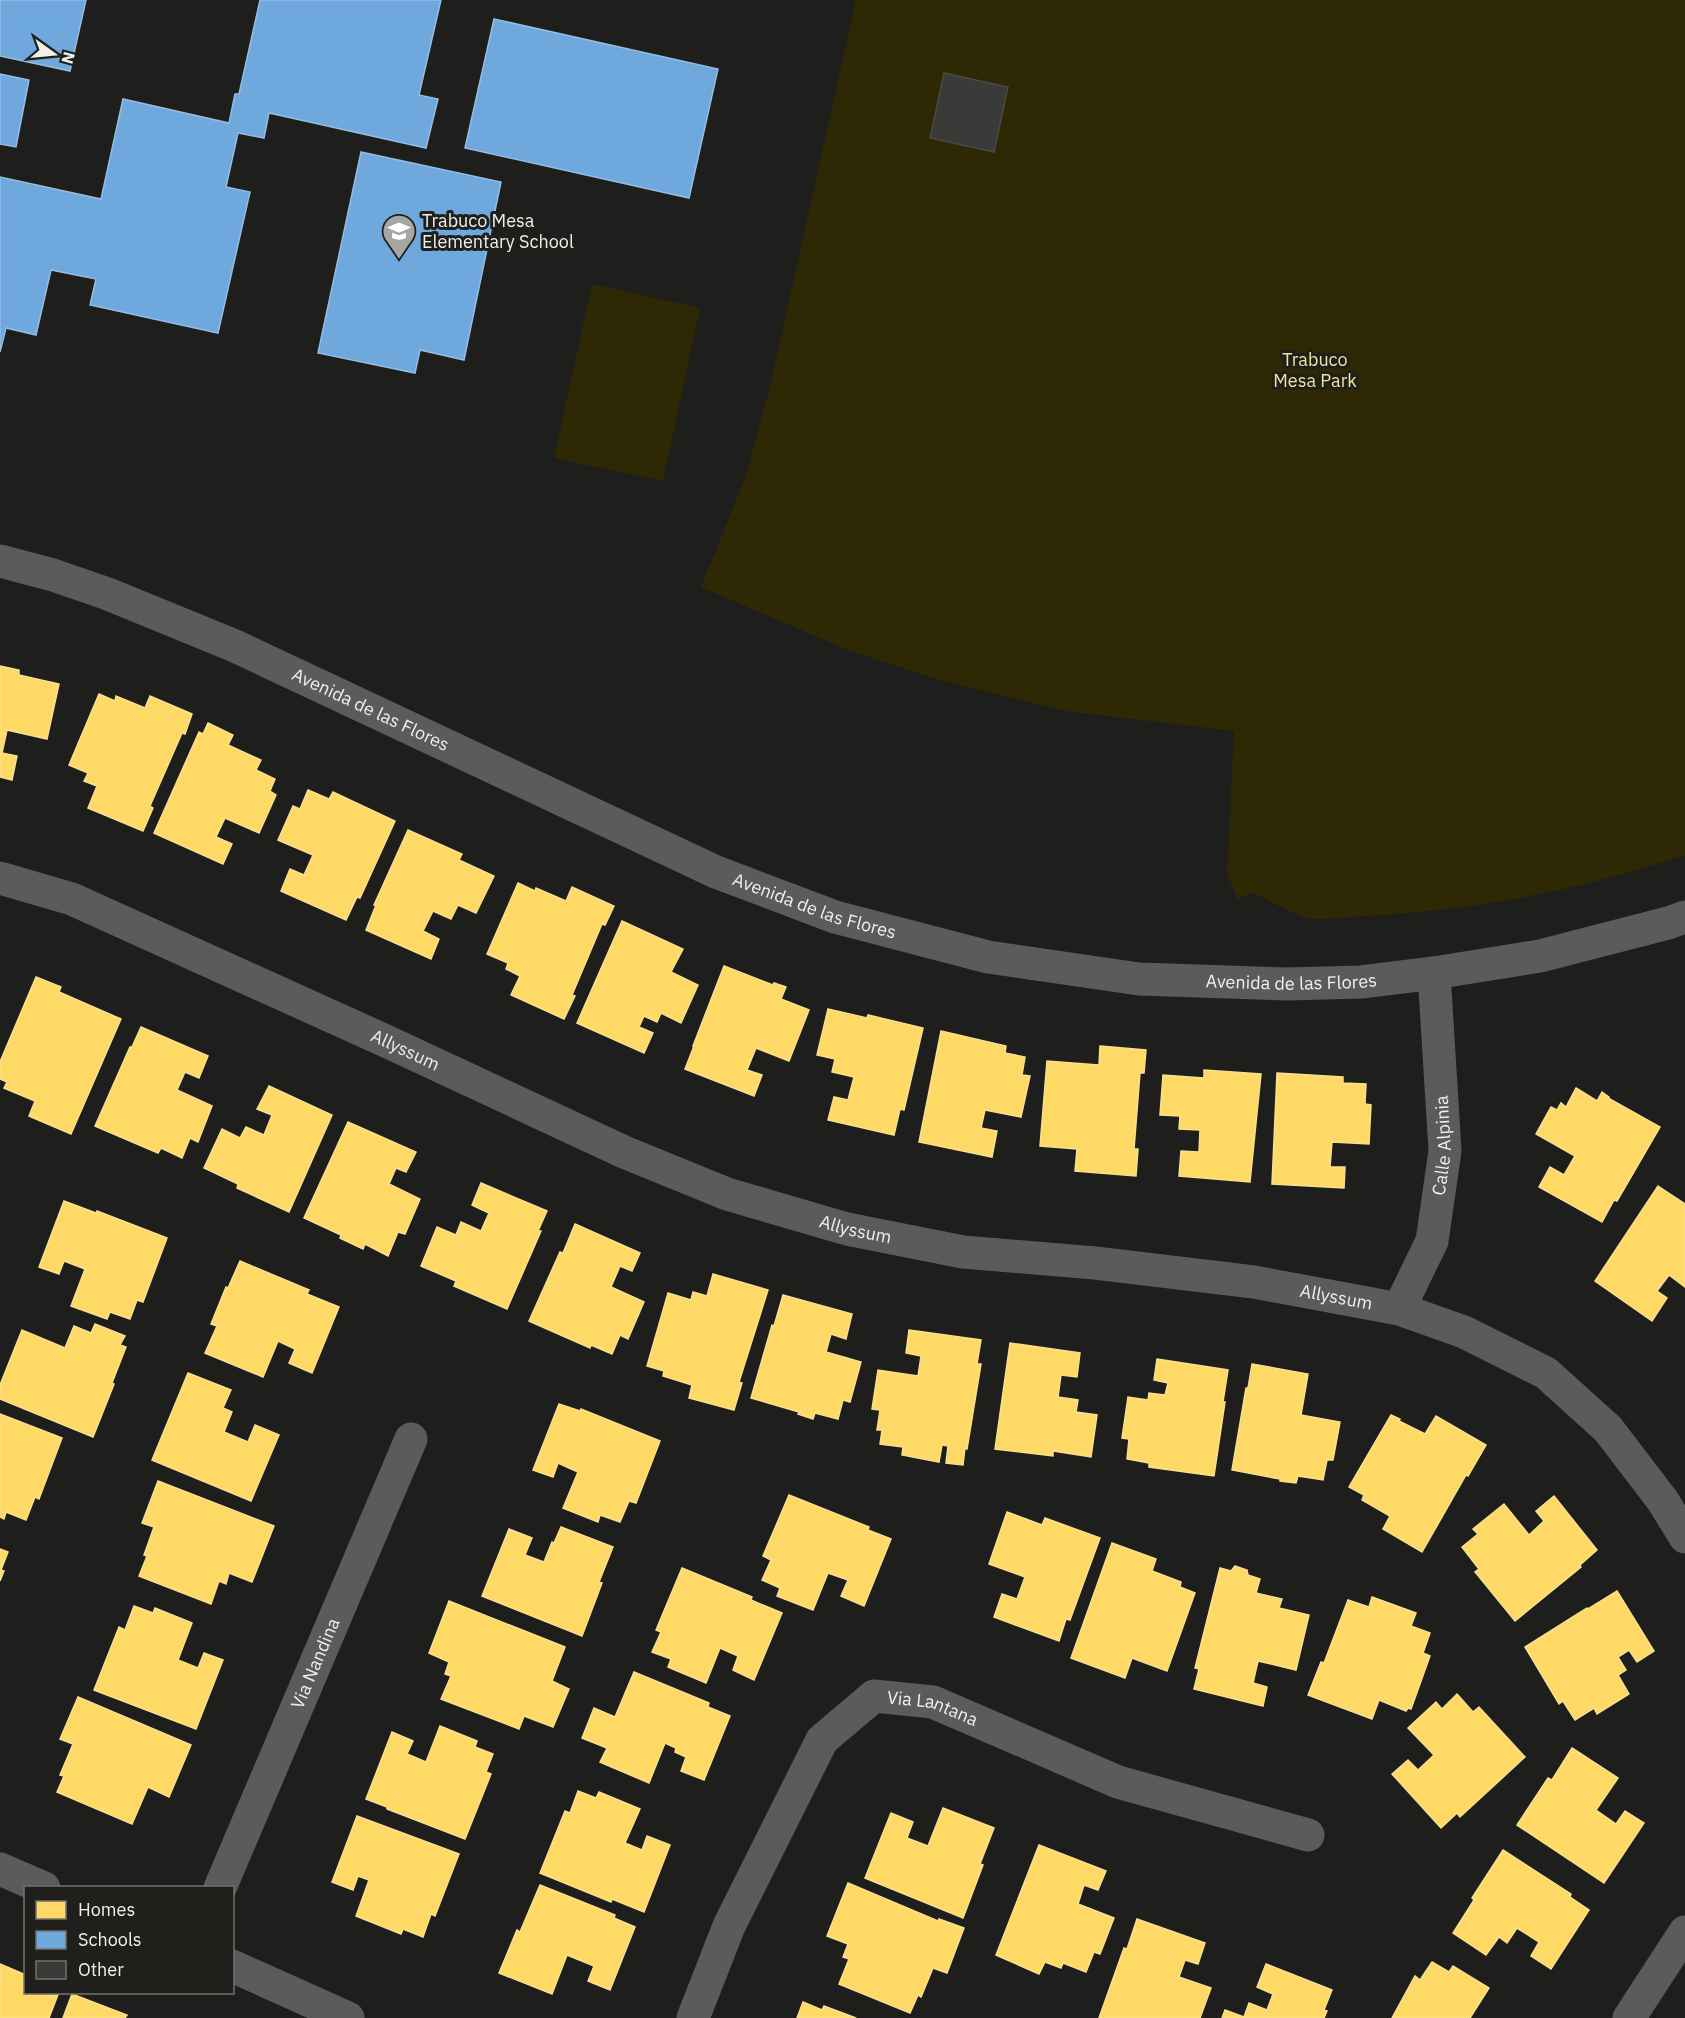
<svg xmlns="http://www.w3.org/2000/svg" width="1685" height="2018" viewBox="0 0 1685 2018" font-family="'IBM Plex Sans',sans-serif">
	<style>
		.green { fill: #2e2804 }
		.homes { fill: #ffd966; stroke: #fae08e; stroke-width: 1.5 }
		.schools { fill: #6fa8dc; stroke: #95bde1; stroke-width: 1.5 }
		.building { fill: #3a3a38; stroke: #494947; stroke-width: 1.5 }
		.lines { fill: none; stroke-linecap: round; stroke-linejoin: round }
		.minor { stroke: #5b5b5b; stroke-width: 33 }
		.tertiary { stroke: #5b5b5b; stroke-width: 33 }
		.labels { text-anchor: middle; stroke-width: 6; stroke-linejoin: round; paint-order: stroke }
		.poi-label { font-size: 18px; fill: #efefed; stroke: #1f1f1c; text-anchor: start }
		.park-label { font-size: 18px; fill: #efe49b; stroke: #1f1f1c }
		.street-label { font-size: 18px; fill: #efefed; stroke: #1f1f1c }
	</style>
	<rect width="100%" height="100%" fill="#1e1e1d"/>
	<g class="green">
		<path d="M 856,0 L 1685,0 L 1685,855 C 1581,890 1472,911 1362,916 C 1349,917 1319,921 1307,918 C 1293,914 1266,900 1253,892 L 1238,899 L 1227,874 L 1234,731 L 1065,711 L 936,679 L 845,649 L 701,587 L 745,478 L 769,391 Z"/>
		<path d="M 592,284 L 700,308 L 663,481 L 554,458 Z"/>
	</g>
	<g class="homes">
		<path d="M 0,666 L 19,670 L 19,675 L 59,684 L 47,739 L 7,730 L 2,753 L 17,756 L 12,780 L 0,777 Z"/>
		<path d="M 99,694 L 115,701 L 116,696 L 145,708 L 150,696 L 192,714 L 185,734 L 182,733 L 150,806 L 153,808 L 143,831 L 88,808 L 97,786 L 84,781 L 88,773 L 69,765 Z"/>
		<path d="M 208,723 L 233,735 L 228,745 L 261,760 L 256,770 L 275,779 L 270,791 L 276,795 L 259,833 L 225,818 L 216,837 L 232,844 L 223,864 L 154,833 L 199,732 L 203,734 Z"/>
		<path d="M 308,790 L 329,799 L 333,792 L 395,821 L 360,898 L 357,897 L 346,920 L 281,891 L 290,869 L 304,875 L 313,855 L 278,840 L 293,806 L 300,809 Z"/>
		<path d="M 408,830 L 462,854 L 459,860 L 494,876 L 476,913 L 458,905 L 451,919 L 433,911 L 423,931 L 439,939 L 431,959 L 366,930 L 376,905 L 374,905 Z"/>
		<path d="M 518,883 L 535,891 L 536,888 L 566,901 L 572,887 L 614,906 L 605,925 L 602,924 L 572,995 L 575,996 L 564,1019 L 511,995 L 520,976 L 506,969 L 508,963 L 487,954 Z"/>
		<path d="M 622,921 L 683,949 L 671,972 L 698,985 L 681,1023 L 661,1013 L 657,1022 L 644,1016 L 639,1027 L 653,1033 L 644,1053 L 577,1023 Z"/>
		<path d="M 724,966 L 773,985 L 774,983 L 786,987 L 781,999 L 809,1010 L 789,1061 L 756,1048 L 747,1070 L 762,1075 L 754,1096 L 685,1069 L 694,1046 L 693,1046 Z"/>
		<path d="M 36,977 L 61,987 L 59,992 L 121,1019 L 71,1134 L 29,1116 L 35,1101 L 4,1088 L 7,1082 L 0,1079 L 0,1062 Z"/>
		<path d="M 828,1009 L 867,1018 L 868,1015 L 923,1028 L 904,1110 L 900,1109 L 894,1135 L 828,1120 L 834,1097 L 848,1100 L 854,1077 L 832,1072 L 835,1059 L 817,1055 Z"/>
		<path d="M 141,1027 L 208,1056 L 199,1078 L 185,1072 L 177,1090 L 212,1106 L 198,1142 L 190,1138 L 182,1158 L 161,1148 L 158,1153 L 95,1126 L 130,1047 L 132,1047 Z"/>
		<path d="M 941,1031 L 1006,1046 L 1005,1053 L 1025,1057 L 1022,1075 L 1030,1076 L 1021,1117 L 985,1110 L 981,1128 L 997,1131 L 992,1157 L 919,1142 Z"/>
		<path d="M 1100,1046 L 1146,1050 L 1144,1073 L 1140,1073 L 1134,1149 L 1138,1149 L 1136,1176 L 1075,1171 L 1077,1149 L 1040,1146 L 1047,1061 L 1099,1065 Z"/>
		<path d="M 1204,1070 L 1261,1074 L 1250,1182 L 1179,1176 L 1181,1151 L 1199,1152 L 1200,1130 L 1179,1129 L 1180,1116 L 1160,1115 L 1163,1075 L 1204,1078 Z"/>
		<path d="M 1277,1073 L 1343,1077 L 1343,1083 L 1366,1084 L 1365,1104 L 1371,1105 L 1369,1144 L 1332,1142 L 1330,1167 L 1345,1167 L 1344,1188 L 1272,1184 Z"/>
		<path d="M 269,1086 L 332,1115 L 289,1212 L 237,1188 L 238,1184 L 204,1168 L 222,1129 L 240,1138 L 246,1127 L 264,1135 L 272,1115 L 257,1109 Z"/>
		<path d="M 1576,1088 L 1597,1101 L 1602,1092 L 1609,1097 L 1608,1098 L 1660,1127 L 1617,1201 L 1614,1200 L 1602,1222 L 1539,1187 L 1550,1167 L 1564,1175 L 1575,1156 L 1536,1134 L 1551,1107 L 1557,1110 L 1561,1103 L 1566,1107 Z"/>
		<path d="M 348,1122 L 416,1152 L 406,1172 L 396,1168 L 389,1184 L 420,1199 L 405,1234 L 398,1232 L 388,1256 L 365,1244 L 363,1249 L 340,1238 L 341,1235 L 304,1218 Z"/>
		<path d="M 481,1183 L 547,1211 L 538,1231 L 541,1231 L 507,1309 L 454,1286 L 456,1281 L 421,1266 L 437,1227 L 456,1235 L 461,1222 L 481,1231 L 489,1213 L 472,1205 Z"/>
		<path d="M 1658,1186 L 1685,1204 L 1685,1287 L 1669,1275 L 1657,1291 L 1667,1298 L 1652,1321 L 1595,1281 Z"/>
		<path d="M 64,1201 L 96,1213 L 97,1211 L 167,1238 L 143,1302 L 137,1300 L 130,1319 L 110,1312 L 107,1319 L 71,1306 L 85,1269 L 64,1261 L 59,1274 L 39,1267 Z"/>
		<path d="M 575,1224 L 640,1253 L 632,1271 L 620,1266 L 611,1287 L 644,1302 L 628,1339 L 620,1335 L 612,1354 L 591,1345 L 590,1348 L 529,1321 L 560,1252 L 563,1253 Z"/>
		<path d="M 240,1261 L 309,1290 L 307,1294 L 339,1307 L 312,1373 L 289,1363 L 295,1349 L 278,1341 L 263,1377 L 205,1353 L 217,1326 L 211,1324 L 226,1287 L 228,1288 Z"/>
		<path d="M 713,1274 L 768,1290 L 739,1382 L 742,1383 L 734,1410 L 689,1398 L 692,1385 L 663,1376 L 664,1371 L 647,1366 L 668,1293 L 691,1300 L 693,1292 L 707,1296 Z"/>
		<path d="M 783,1295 L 852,1314 L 846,1339 L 831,1334 L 826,1352 L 861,1362 L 850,1402 L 843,1400 L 838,1419 L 815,1413 L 813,1419 L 798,1414 L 799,1412 L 751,1398 L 772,1325 L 774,1326 Z"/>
		<path d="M 95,1324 L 125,1336 L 120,1345 L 126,1347 L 112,1383 L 114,1384 L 93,1437 L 0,1399 L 0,1385 L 22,1330 L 65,1348 L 74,1326 L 91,1333 Z"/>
		<path d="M 909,1330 L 981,1340 L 977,1364 L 981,1364 L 967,1449 L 965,1448 L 963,1465 L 946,1463 L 948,1446 L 942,1445 L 939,1462 L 902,1455 L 903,1447 L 880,1444 L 882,1430 L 877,1430 L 880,1410 L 872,1409 L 878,1370 L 918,1376 L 921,1356 L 906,1353 Z"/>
		<path d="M 1010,1343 L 1080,1353 L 1077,1377 L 1061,1375 L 1058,1397 L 1078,1400 L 1076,1412 L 1097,1415 L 1091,1457 L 1053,1451 L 1053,1456 L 995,1449 Z"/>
		<path d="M 1157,1359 L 1228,1370 L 1223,1402 L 1225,1402 L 1214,1476 L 1149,1467 L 1149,1463 L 1127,1459 L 1129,1439 L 1122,1438 L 1128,1397 L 1148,1400 L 1149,1393 L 1165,1395 L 1168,1383 L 1154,1380 Z"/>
		<path d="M 1252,1364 L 1308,1374 L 1301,1415 L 1340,1422 L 1333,1460 L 1327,1460 L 1323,1480 L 1298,1476 L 1296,1483 L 1280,1481 L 1280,1479 L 1232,1470 L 1246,1388 L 1248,1388 Z"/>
		<path d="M 188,1373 L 231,1390 L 223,1408 L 232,1412 L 224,1432 L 248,1442 L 255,1425 L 279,1435 L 251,1501 L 152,1460 Z"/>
		<path d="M 559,1404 L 580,1411 L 581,1409 L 660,1441 L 636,1503 L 629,1501 L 620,1522 L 600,1515 L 598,1522 L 563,1508 L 578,1472 L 558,1463 L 553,1477 L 533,1470 Z"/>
		<path d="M 0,1414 L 62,1438 L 39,1499 L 35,1497 L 26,1520 L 6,1512 L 4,1519 L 0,1517 Z"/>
		<path d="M 1391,1415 L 1400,1419 L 1399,1421 L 1425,1434 L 1436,1416 L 1486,1445 L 1468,1476 L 1466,1475 L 1422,1552 L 1383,1529 L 1390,1516 L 1362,1500 L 1364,1495 L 1349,1487 Z"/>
		<path d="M 158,1481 L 274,1526 L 252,1582 L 229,1573 L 226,1584 L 219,1581 L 211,1604 L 139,1576 L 147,1556 L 144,1555 L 154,1527 L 142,1523 Z"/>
		<path d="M 789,1495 L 869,1527 L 868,1530 L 891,1539 L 864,1606 L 841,1596 L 848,1580 L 828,1573 L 813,1610 L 777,1596 L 780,1588 L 762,1580 L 771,1560 L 763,1556 Z"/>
		<path d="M 1554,1496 L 1597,1550 L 1580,1565 L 1581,1567 L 1515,1621 L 1475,1572 L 1479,1569 L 1462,1547 L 1478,1534 L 1473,1529 L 1504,1504 L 1529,1535 L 1544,1521 L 1536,1511 Z"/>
		<path d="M 1007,1512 L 1042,1525 L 1045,1518 L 1100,1538 L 1070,1620 L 1066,1619 L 1059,1641 L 994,1617 L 1002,1594 L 1017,1599 L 1025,1577 L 989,1564 Z"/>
		<path d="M 561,1527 L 613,1547 L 599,1582 L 602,1583 L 582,1636 L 482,1596 L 509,1529 L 532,1538 L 525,1555 L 544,1562 L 552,1542 L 554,1543 Z"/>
		<path d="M 1112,1543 L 1156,1559 L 1152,1571 L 1181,1582 L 1180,1587 L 1195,1593 L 1167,1671 L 1132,1658 L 1125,1678 L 1071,1658 Z"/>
		<path d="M 0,1549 L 8,1552 L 1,1570 L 4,1571 L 0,1581 Z"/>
		<path d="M 1235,1566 L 1247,1570 L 1248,1575 L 1260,1579 L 1256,1593 L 1282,1599 L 1279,1608 L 1309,1615 L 1296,1670 L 1258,1661 L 1253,1683 L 1267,1687 L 1263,1706 L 1194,1689 L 1199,1669 L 1195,1668 L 1220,1568 L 1231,1571 Z"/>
		<path d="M 682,1568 L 752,1597 L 751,1600 L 782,1613 L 754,1680 L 733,1670 L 738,1656 L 720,1648 L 706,1683 L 668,1667 L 671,1659 L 652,1652 L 661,1632 L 656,1630 Z"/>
		<path d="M 1617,1591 L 1654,1651 L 1637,1662 L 1629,1650 L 1618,1657 L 1626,1670 L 1618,1675 L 1629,1694 L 1597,1714 L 1594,1708 L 1575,1720 L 1563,1701 L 1559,1704 L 1525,1647 L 1587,1608 L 1588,1609 Z"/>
		<path d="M 1372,1597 L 1416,1613 L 1411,1626 L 1430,1633 L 1423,1653 L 1430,1656 L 1411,1709 L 1408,1708 L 1406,1711 L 1379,1700 L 1372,1719 L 1308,1695 L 1321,1662 L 1324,1663 L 1348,1600 L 1369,1607 Z"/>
		<path d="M 449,1601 L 565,1647 L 552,1681 L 569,1689 L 553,1727 L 524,1716 L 519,1729 L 441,1699 L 451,1676 L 445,1674 L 449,1662 L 429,1653 Z"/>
		<path d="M 134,1606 L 153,1613 L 155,1608 L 192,1623 L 178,1660 L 198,1668 L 204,1653 L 223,1660 L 196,1729 L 94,1690 L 119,1627 L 125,1630 Z"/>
		<path d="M 634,1672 L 709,1703 L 708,1707 L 730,1716 L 704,1780 L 681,1771 L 686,1757 L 675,1752 L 676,1748 L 665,1743 L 649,1783 L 600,1762 L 607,1748 L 582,1738 L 594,1708 L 615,1717 Z"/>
		<path d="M 1457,1694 L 1473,1712 L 1479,1707 L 1525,1757 L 1460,1817 L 1457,1813 L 1441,1828 L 1392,1774 L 1408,1760 L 1418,1770 L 1434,1755 L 1408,1728 L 1436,1702 L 1442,1709 Z"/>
		<path d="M 78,1697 L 191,1745 L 169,1797 L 148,1787 L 132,1824 L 57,1792 L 64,1776 L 60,1775 L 73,1744 L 60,1739 Z"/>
		<path d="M 440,1726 L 477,1741 L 475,1747 L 493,1754 L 486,1772 L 491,1774 L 465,1839 L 387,1809 L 387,1807 L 366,1799 L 392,1732 L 413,1741 L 407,1754 L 426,1762 Z"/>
		<path d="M 1572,1748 L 1618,1778 L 1596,1810 L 1616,1824 L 1625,1811 L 1644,1823 L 1604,1883 L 1517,1825 L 1548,1778 L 1552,1780 Z"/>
		<path d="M 578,1791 L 596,1798 L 599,1792 L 640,1809 L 625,1843 L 642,1850 L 647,1836 L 670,1845 L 644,1912 L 612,1899 L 611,1902 L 540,1873 L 565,1811 L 570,1813 Z"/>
		<path d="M 943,1808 L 994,1828 L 980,1864 L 983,1865 L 963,1918 L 865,1878 L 891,1813 L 913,1822 L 907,1838 L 928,1846 Z"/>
		<path d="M 357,1816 L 459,1854 L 435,1916 L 431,1914 L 423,1937 L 403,1929 L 401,1934 L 356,1916 L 369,1880 L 358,1876 L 353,1890 L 332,1882 Z"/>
		<path d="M 1039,1845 L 1106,1871 L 1098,1890 L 1084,1885 L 1078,1904 L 1114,1918 L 1100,1954 L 1094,1952 L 1086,1972 L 1063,1963 L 1061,1968 L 1045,1962 L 1039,1974 L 996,1955 Z"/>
		<path d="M 1503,1850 L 1571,1894 L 1570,1897 L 1589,1910 L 1551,1969 L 1531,1956 L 1539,1942 L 1517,1928 L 1507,1943 L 1499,1937 L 1486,1955 L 1453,1933 L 1474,1900 L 1472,1898 Z"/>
		<path d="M 848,1883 L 938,1921 L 939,1919 L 964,1928 L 947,1973 L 933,1968 L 921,1997 L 918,1995 L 910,2013 L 839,1984 L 849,1959 L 843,1957 L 848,1944 L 827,1936 Z"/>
		<path d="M 540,1885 L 615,1915 L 614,1918 L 635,1927 L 610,1990 L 588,1981 L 594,1966 L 567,1955 L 552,1994 L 499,1973 L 517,1930 L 520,1932 Z"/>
		<path d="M 1137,1919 L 1205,1943 L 1198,1964 L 1185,1960 L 1179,1977 L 1211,1988 L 1200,2018 L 1099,2018 L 1124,1948 L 1127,1949 Z"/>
		<path d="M 1432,1962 L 1449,1972 L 1453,1966 L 1489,1988 L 1470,2018 L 1392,2018 L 1415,1976 L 1420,1980 Z"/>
		<path d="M 0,1964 L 26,1975 L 26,1992 L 59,1992 L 49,2018 L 0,2018 Z"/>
		<path d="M 1266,1964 L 1332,1990 L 1324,2010 L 1327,2011 L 1324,2018 L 1222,2018 L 1225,2010 L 1244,2017 L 1249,2003 L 1267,2010 L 1273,1994 L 1257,1987 Z"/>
		<path d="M 72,1994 L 127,2015 L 125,2018 L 63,2018 Z"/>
		<path d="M 803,2002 L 822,2010 L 824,2006 L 856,2018 L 797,2018 Z"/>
	</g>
	<g class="schools">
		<path d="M 0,0 L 86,0 L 70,71 L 0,56 Z"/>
		<path d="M 260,0 L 441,0 L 419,95 L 438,99 L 426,148 L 269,113 L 264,138 L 238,133 L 226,187 L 250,192 L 218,333 L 90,305 L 96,279 L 51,270 L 36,335 L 6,328 L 0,352 L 0,177 L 101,199 L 123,99 L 229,123 L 235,94 L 239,94 Z"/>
		<path d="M 494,19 L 718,69 L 689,198 L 465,148 Z"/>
		<path d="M 0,74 L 29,80 L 16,147 L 0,144 Z"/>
		<path d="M 361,152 L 501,182 L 464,360 L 420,350 L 415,373 L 318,353 Z"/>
	</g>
	<path class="building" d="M 944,73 L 1008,87 L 994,152 L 930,138 Z"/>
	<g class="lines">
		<g class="minor">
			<path id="s1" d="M 0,878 L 72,899 L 388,1042 L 624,1152 L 727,1194 L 847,1229 L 963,1252 L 1095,1263 L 1254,1282 L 1399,1309 L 1464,1332 L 1546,1373 L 1608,1429 L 1663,1501 L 1685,1537"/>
			<path id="s2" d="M 1399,1309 L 1432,1241 L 1445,1151 L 1434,973"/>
			<path d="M 0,1869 L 44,1888"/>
			<path id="s3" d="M 220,1888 L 411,1439"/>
			<path d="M 232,1966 L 348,2018"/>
			<path id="s4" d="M 693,2018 L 729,1926 L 822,1740 L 874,1696 L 933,1702 L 1118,1782 L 1308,1835"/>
			<path d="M 1629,2018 L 1685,1932"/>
		</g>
		<path class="tertiary" id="s5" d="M 0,561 L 53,575 L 108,594 L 235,646 L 716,872 L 835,917 L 988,957 L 1139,979 L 1287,984 L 1361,982 L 1434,973 L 1540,956 L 1668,923 L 1685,917"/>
	</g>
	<defs>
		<g id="school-pin" transform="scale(1.725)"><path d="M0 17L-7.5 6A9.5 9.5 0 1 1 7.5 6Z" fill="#a6a6a4" stroke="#1f1f1c"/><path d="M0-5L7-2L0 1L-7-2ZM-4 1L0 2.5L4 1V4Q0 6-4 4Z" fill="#fff"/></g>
	</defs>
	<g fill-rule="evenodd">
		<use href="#school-pin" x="399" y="231"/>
	</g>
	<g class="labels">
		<g class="poi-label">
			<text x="422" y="227">Trabuco Mesa<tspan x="422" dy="21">Elementary School</tspan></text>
		</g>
		<g class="park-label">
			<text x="1315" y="366">Trabuco<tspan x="1315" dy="21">Mesa Park</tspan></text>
		</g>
		<g class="street-label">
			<text dy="6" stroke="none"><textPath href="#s5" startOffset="400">Avenida de las Flores</textPath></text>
			<text dy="6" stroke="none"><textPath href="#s5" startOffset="886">Avenida de las Flores</textPath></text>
			<text dy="6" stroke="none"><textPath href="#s5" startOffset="1372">Avenida de las Flores</textPath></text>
			<text dy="6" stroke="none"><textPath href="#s1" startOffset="441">Allyssum</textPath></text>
			<text dy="6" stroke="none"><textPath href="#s2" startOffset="172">Calle Alpinia</textPath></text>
			<text dy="6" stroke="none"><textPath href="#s1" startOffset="927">Allyssum</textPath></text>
			<text dy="6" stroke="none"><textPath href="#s1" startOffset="1413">Allyssum</textPath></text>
			<text dy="6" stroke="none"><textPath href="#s3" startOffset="244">Via Nandina</textPath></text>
			<text dy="6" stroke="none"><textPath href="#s4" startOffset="435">Via Lantana</textPath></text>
		</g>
	</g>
	<rect x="24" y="1886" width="210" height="108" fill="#1f1f1c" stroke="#727270" stroke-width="1.5"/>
	<rect x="36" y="1901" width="30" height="18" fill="#ffd966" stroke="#727270" stroke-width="1.5"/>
	<text x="78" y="1916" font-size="18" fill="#efefed">Homes</text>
	<rect x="36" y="1931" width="30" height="18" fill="#6fa8dc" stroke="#727270" stroke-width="1.5"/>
	<text x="78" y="1946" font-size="18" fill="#efefed">Schools</text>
	<rect x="36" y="1961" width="30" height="18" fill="#3a3a38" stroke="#727270" stroke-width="1.5"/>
	<text x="78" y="1976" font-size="18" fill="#efefed">Other</text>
	<g transform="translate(54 54) rotate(105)" stroke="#1f1f1c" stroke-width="4.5" paint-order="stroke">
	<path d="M0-4.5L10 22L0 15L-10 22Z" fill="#efefed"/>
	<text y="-9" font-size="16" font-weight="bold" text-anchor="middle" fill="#efefed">N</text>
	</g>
</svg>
